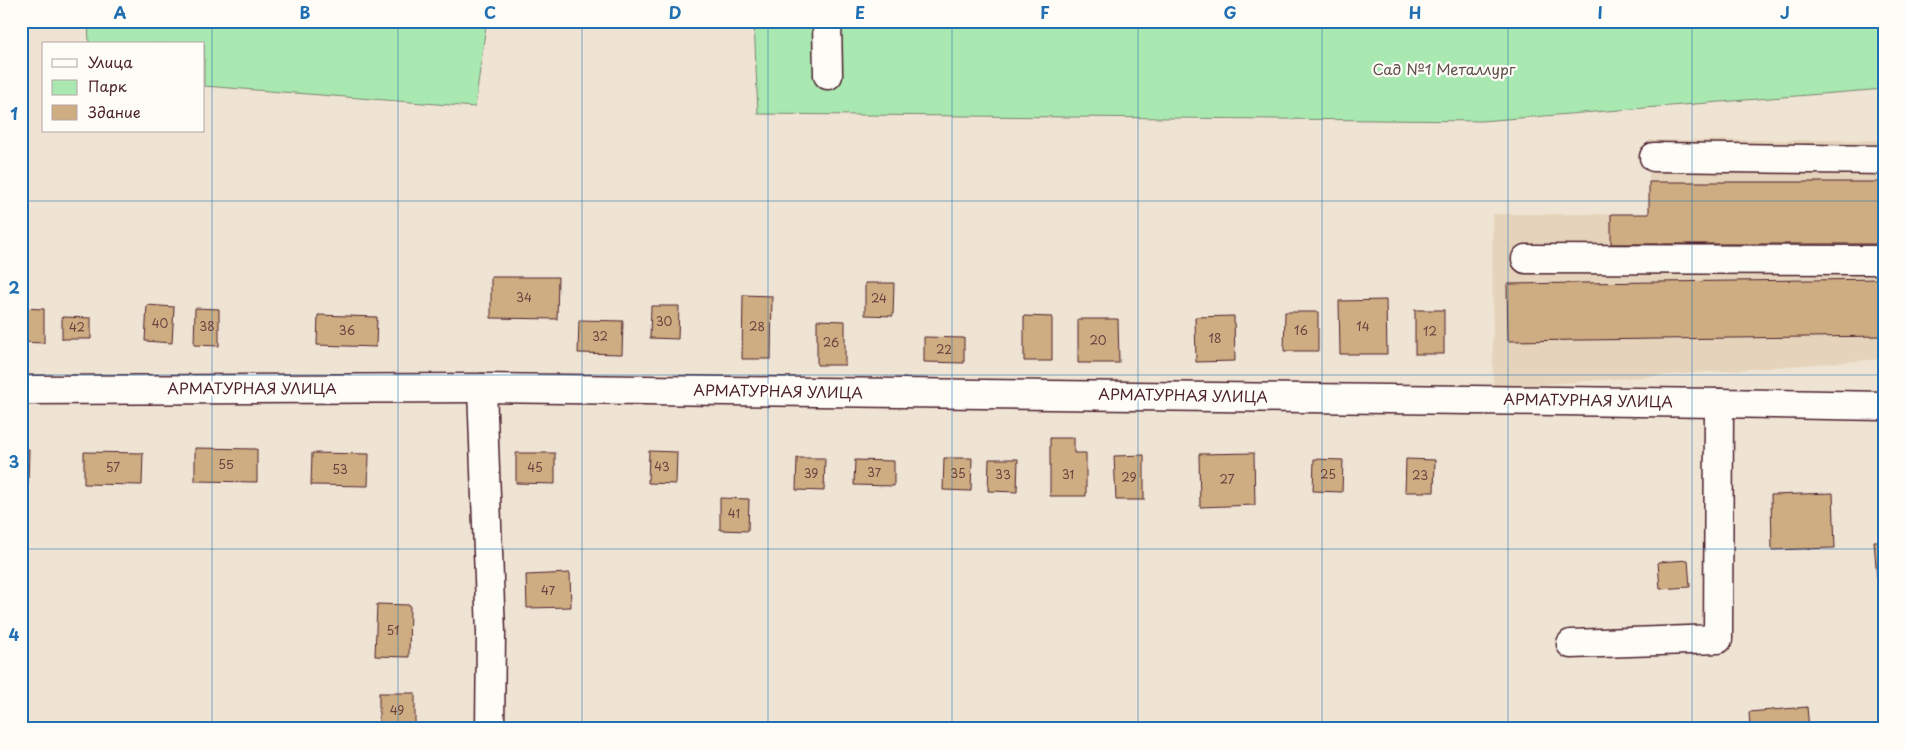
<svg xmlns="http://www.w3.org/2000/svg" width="1905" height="750" viewBox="0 0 1905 750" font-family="'Playpen Sans',sans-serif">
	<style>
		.built { fill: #e5d4bb }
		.green { fill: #a9e8b0; stroke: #7a846e }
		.building { fill: #cfad82; stroke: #4a1f2b }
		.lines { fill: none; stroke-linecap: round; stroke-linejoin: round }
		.minor-casing { stroke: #4a1f2b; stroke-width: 31 }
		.minor { stroke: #fdfcf7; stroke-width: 28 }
		.grid { fill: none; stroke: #1f6fb2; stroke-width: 1; stroke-opacity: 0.55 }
		.labels { text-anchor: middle; stroke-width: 4.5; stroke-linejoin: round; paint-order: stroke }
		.number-label { font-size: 12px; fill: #6b4241 }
		.park-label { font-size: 15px; fill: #62514c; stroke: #fdfcf7 }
		.street-label { font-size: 15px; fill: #4a1f2b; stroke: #fdfcf7 }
		.neatline { fill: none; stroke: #1f6fb2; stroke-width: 2 }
		.grid-label { font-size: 16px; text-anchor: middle; font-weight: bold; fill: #1f6fb2 }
	</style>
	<rect width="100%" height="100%" fill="#efe4d4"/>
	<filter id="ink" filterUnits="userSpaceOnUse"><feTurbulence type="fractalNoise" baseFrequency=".02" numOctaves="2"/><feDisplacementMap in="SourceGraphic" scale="10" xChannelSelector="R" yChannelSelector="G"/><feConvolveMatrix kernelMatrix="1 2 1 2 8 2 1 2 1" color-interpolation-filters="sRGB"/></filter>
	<g filter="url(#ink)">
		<path class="built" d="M 1649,140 L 1884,140 L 1884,359 L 1493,388 L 1492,214 L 1649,214 Z"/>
		<g class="green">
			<path d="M 88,21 L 510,21 L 486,25 L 475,107 L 204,86 L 204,44 L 89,44 Z"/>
			<path d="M 754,21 L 1884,21 L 1884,89 L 1481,121 L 758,114 Z"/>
		</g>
		<g class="building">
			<path d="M 1649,182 L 1884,182 L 1884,244 L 1611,244 L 1611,214 L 1649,214 Z"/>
			<path d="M 491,277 L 558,277 L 557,319 L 491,318 Z"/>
			<path d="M 1884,279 L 1884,336 L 1508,341 L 1507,284 Z"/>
			<path d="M 865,283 L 894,283 L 893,316 L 865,315 Z"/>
			<path d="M 743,295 L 772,296 L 771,359 L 742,359 Z"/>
			<path d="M 1386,300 L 1387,354 L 1340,354 L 1339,301 Z"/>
			<path d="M 147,305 L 174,307 L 172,343 L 145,341 Z"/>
			<path d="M 651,306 L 679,306 L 678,339 L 650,338 Z"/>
			<path d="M 21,308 L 44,309 L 44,343 L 21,342 Z"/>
			<path d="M 195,308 L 219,309 L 219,346 L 194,345 Z"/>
			<rect x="1415" y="310" width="29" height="44"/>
			<path d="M 1285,312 L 1318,312 L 1318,351 L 1284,351 Z"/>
			<path d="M 318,315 L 377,317 L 376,347 L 317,345 Z"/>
			<path d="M 1024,316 L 1052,317 L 1052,361 L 1024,361 Z"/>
			<path d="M 1234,316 L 1235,361 L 1196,362 L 1195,317 Z"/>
			<path d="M 62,317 L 91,318 L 91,339 L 62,339 Z"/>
			<path d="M 1078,319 L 1118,319 L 1119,363 L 1078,363 Z"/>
			<path d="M 579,320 L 623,321 L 622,354 L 578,353 Z"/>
			<path d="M 817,320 L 845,321 L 845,365 L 817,365 Z"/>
			<path d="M 924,337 L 964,338 L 964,363 L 924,362 Z"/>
			<path d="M 1050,438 L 1074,438 L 1074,453 L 1086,453 L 1086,496 L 1050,496 Z"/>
			<path d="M 21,448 L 29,449 L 28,485 L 21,485 Z"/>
			<path d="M 195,448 L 257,449 L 257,482 L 195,481 Z"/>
			<path d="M 649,451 L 677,452 L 676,484 L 648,483 Z"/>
			<path d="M 84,452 L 143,453 L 142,485 L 84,484 Z"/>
			<path d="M 312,453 L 369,454 L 368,486 L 311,485 Z"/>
			<path d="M 516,453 L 555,453 L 555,484 L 516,483 Z"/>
			<path d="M 1254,453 L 1255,505 L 1200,507 L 1199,454 Z"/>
			<path d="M 1144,455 L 1144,500 L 1116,500 L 1114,456 Z"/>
			<path d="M 797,458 L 825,458 L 824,491 L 796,490 Z"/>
			<path d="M 944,458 L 972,458 L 971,491 L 943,490 Z"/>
			<path d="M 989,459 L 1018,459 L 1017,492 L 988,491 Z"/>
			<path d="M 1314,459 L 1343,460 L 1342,492 L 1313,491 Z"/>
			<path d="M 1406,459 L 1435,460 L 1434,492 L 1405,492 Z"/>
			<path d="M 855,460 L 894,461 L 894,486 L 854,485 Z"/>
			<path d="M 1833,493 L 1835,548 L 1772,550 L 1771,495 Z"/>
			<path d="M 720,498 L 749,499 L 748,531 L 720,530 Z"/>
			<path d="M 1874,541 L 1884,541 L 1884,578 L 1877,579 Z"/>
			<path d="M 1688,560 L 1690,587 L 1660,589 L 1658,562 Z"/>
			<path d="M 570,573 L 571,607 L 527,608 L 526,575 Z"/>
			<path d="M 377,604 L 410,605 L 409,657 L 375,656 Z"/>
			<rect x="379" y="693" width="36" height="36"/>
			<path d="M 1807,707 L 1809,729 L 1750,729 L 1749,712 Z"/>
		</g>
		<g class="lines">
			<g class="minor-casing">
				<g id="minor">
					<path d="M 827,21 L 828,75"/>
					<path d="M 1654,157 L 1884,160"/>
					<path d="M 1526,259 L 1884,260"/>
					<path d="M 482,388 L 491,633 L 490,729"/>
					<path d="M 21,390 L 482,388 L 1719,403 L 1884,406"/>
					<path d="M 1571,644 L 1718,639 L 1719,403"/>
				</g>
			</g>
			<use href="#minor" class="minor"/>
		</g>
	</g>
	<path class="grid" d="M 212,21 L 212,729M 398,21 L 398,729M 582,21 L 582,729M 768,21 L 768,729M 952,21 L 952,729M 1138,21 L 1138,729M 1322,21 L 1322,729M 1508,21 L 1508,729M 1692,21 L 1692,729M 21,201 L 1884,201M 21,375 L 1884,375M 21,549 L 1884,549"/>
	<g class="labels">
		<g class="number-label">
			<text x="524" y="302">34</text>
			<text x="879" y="303">24</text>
			<text x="664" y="326">30</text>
			<text x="160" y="328">40</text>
			<text x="207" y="331">38</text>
			<text x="757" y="331">28</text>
			<text x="1363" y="331">14</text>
			<text x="77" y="332">42</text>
			<text x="347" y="335">36</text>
			<text x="1301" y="335">16</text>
			<text x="1430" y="336">12</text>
			<text x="600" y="341">32</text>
			<text x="1215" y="343">18</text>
			<text x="1098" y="345">20</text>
			<text x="831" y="347">26</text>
			<text x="944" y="354">22</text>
			<text x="226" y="469">55</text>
			<text x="662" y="471">43</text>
			<text x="113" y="472">57</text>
			<text x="535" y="472">45</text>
			<text x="340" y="474">53</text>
			<text x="874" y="477">37</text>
			<text x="811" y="478">39</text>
			<text x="958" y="478">35</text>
			<text x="1003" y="479">33</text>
			<text x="1068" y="479">31</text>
			<text x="1328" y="479">25</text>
			<text x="1420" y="480">23</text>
			<text x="1129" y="482">29</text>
			<text x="1227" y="484">27</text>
			<text x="734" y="518">41</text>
			<text x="548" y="595">47</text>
			<text x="393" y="635">51</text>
			<text x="397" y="715">49</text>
		</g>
		<g class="park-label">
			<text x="1444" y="75">Сад №1 Металлург</text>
		</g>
		<g class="street-label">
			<text x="252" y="394">АРМАТУРНАЯ УЛИЦА</text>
			<text transform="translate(778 392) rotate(1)" y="5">АРМАТУРНАЯ УЛИЦА</text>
			<text transform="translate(1183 396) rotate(1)" y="5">АРМАТУРНАЯ УЛИЦА</text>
			<text transform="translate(1588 401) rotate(1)" y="5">АРМАТУРНАЯ УЛИЦА</text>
		</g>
	</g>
	<rect width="1905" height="750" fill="none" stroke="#fdfcf7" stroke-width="55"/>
	<rect x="42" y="42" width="162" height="90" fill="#fdfcf7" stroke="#b5a4a5"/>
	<rect x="52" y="59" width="25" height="8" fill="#fdfcf7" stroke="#b5a4a5"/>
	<text x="88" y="68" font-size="15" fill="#4a1f2b">Улица</text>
	<rect x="52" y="80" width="25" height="15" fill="#a9e8b0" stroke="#b5a4a5"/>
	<text x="88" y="92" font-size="15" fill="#4a1f2b">Парк</text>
	<rect x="52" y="105" width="25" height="15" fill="#cfad82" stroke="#b5a4a5"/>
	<text x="88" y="118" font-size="15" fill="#4a1f2b">Здание</text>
	<rect x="28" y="28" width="1850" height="694" class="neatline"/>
	<g class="grid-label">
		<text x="120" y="19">A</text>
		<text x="305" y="19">B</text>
		<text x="490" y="19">C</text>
		<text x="675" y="19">D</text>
		<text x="860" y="19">E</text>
		<text x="1045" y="19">F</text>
		<text x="1230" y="19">G</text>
		<text x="1415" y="19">H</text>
		<text x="1600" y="19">I</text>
		<text x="1785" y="19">J</text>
		<text x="14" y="120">1</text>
		<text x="14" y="294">2</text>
		<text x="14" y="468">3</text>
		<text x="14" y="641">4</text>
	</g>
</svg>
